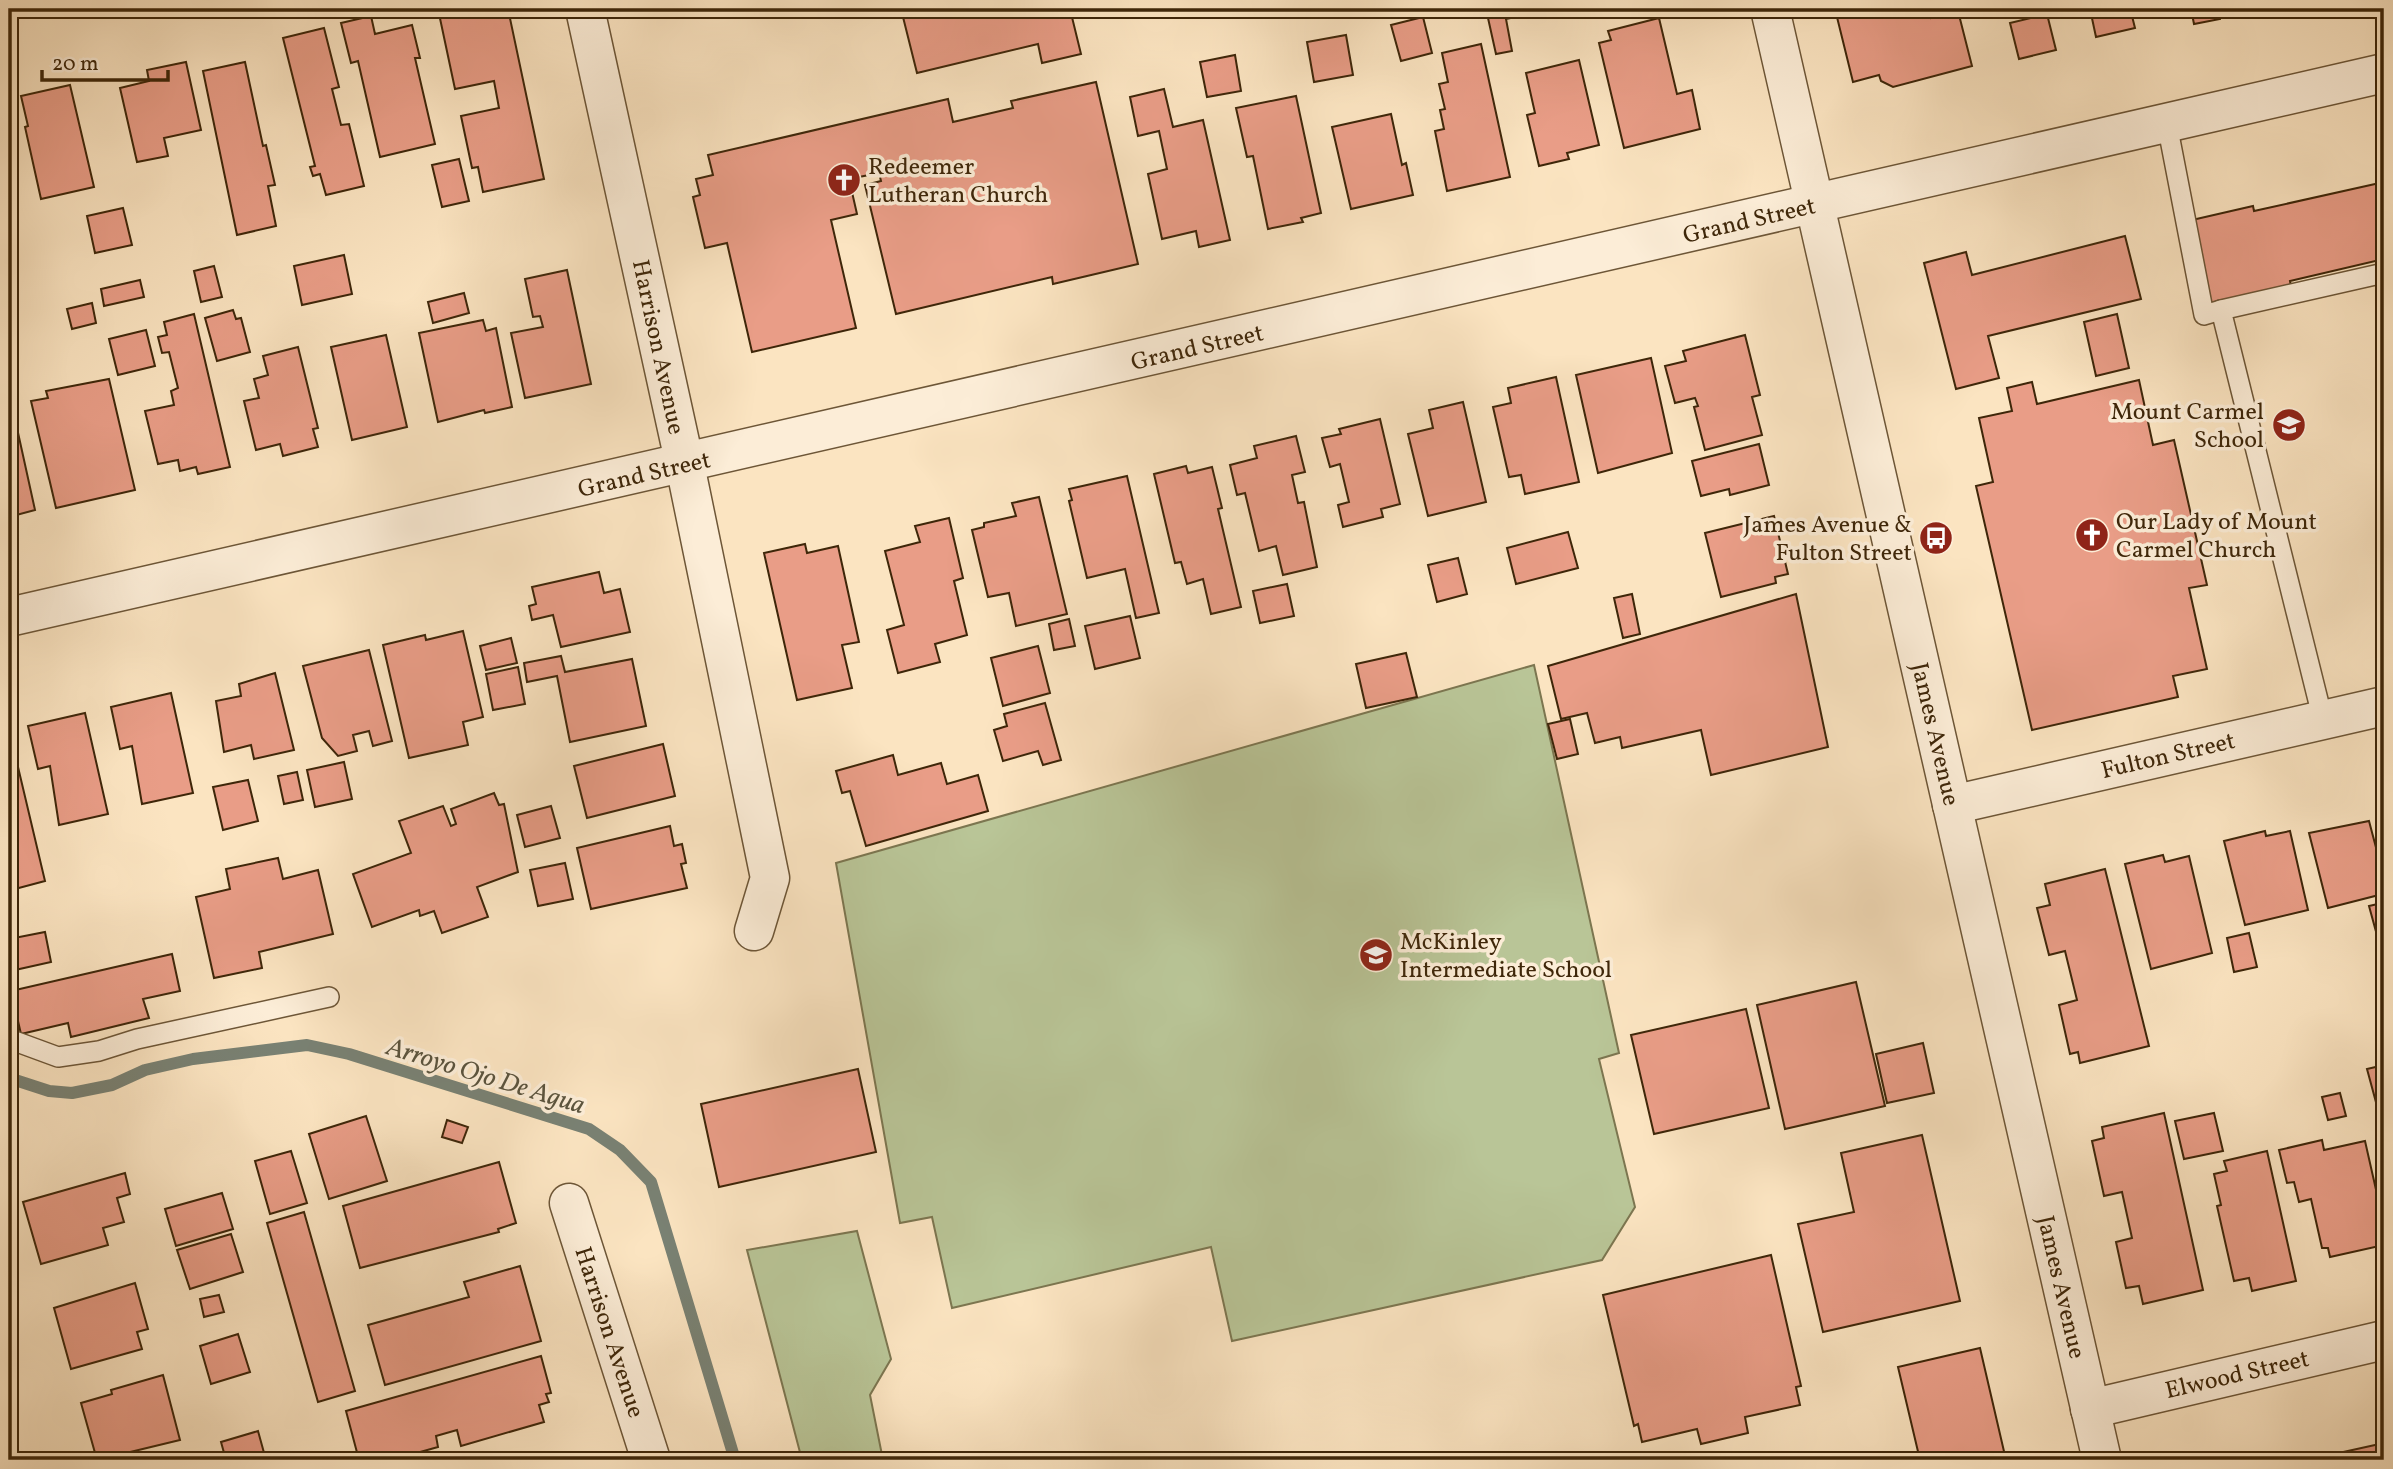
<svg xmlns="http://www.w3.org/2000/svg" width="2393" height="1469" viewBox="0 0 2393 1469" font-family="Vollkorn,serif">
	<style>
		.green { fill: #b9c597; stroke: #7c7650; stroke-width: 2 }
		.lines { fill: none; stroke-linecap: round; stroke-linejoin: round }
		.stream { stroke: #798173; stroke-width: 12 }
		.building { fill: #e99d87; stroke: #3e2609; stroke-width: 2 }
		.lane-casing { stroke: #6d5637; stroke-width: 22 }
		.street-casing { stroke: #6d5637; stroke-width: 41 }
		.lane { stroke: #fcedd7; stroke-width: 19 }
		.street { stroke: #fcedd7; stroke-width: 38 }
		.labels { text-anchor: middle; stroke-width: 7; stroke-linejoin: round; paint-order: stroke }
		.poi-label { font-size: 24px; fill: #3e2609; stroke: #fcedd7; text-anchor: start }
		.street-label { font-size: 24px; fill: #3e2609; stroke: #fcedd7 }
		.water-label { font-size: 26px; font-style: italic; fill: #5b543e; stroke: #fcedd7 }
	</style>
	<rect width="100%" height="100%" fill="#fbe4c1"/>
	<filter id="stains"><feTurbulence type="fractalNoise" baseFrequency=".00286" numOctaves="4"/><feColorMatrix values="0 0 0 0 .2 0 0 0 0 .09 0 0 0 0 .02 0 0 0 .5 -.17"/></filter>
	<radialGradient id="worn" r=".72"><stop offset=".6" stop-color="#630" stop-opacity="0"/><stop offset="1" stop-color="#630" stop-opacity=".3"/></radialGradient>
	<g class="green">
		<path d="M 1534,665 L 1619,1053 L 1599,1059 L 1635,1207 L 1602,1260 L 1232,1341 L 1211,1247 L 952,1308 L 932,1217 L 900,1223 L 836,863 Z"/>
		<path d="M 857,1231 L 891,1359 L 870,1395 L 883,1460 L 802,1460 L 747,1250 Z"/>
	</g>
	<g class="lines">
		<path class="stream" d="M 9,1078 L 49,1091 L 72,1093 L 112,1085 L 145,1070 L 193,1059 L 307,1045 L 349,1054 L 589,1129 L 620,1150 L 651,1182 L 735,1460"/>
	</g>
	<g class="building">
		<path d="M 438,9 L 508,9 L 544,179 L 483,192 L 478,167 L 472,168 L 461,116 L 499,108 L 494,81 L 455,89 Z"/>
		<path d="M 901,9 L 1070,9 L 1081,54 L 1042,63 L 1038,44 L 917,73 Z"/>
		<path d="M 1486,9 L 1529,9 L 1530,14 L 1506,19 L 1512,51 L 1496,54 Z"/>
		<path d="M 1835,9 L 1928,9 L 1931,18 L 1958,11 L 1972,66 L 1893,87 L 1881,81 L 1879,75 L 1853,82 Z"/>
		<path d="M 2090,9 L 2152,9 L 2152,12 L 2132,16 L 2135,28 L 2096,37 Z"/>
		<path d="M 2191,9 L 2219,9 L 2220,19 L 2194,24 Z"/>
		<path d="M 2047,14 L 2056,50 L 2019,59 L 2010,23 Z"/>
		<path d="M 371,16 L 375,34 L 412,25 L 420,58 L 415,58 L 435,144 L 380,157 L 358,61 L 351,63 L 341,23 Z"/>
		<path d="M 1423,17 L 1432,53 L 1401,61 L 1391,25 Z"/>
		<path d="M 1659,18 L 1677,94 L 1692,90 L 1700,129 L 1624,148 L 1599,43 L 1611,40 L 1608,31 Z"/>
		<path d="M 324,28 L 339,87 L 332,89 L 341,125 L 349,124 L 364,186 L 326,195 L 320,174 L 313,176 L 310,167 L 315,166 L 283,38 Z"/>
		<path d="M 1346,35 L 1353,75 L 1314,82 L 1307,42 Z"/>
		<path d="M 1481,44 L 1510,177 L 1447,191 L 1435,131 L 1444,129 L 1440,110 L 1445,109 L 1439,84 L 1448,82 L 1442,53 Z"/>
		<path d="M 1235,55 L 1241,91 L 1207,97 L 1200,62 Z"/>
		<path d="M 1579,60 L 1599,145 L 1567,153 L 1569,159 L 1539,166 L 1527,115 L 1535,113 L 1526,73 Z"/>
		<path d="M 186,62 L 201,130 L 164,138 L 168,156 L 137,162 L 120,88 L 149,81 L 147,70 Z"/>
		<path d="M 245,62 L 263,146 L 266,145 L 275,185 L 268,186 L 276,226 L 237,235 L 203,71 Z"/>
		<path d="M 1096,82 L 1138,264 L 1053,284 L 1052,277 L 896,314 L 865,185 L 881,181 L 879,173 L 849,179 L 857,214 L 831,220 L 856,328 L 752,352 L 727,243 L 705,248 L 693,197 L 700,195 L 696,179 L 713,175 L 708,155 L 948,99 L 953,122 L 1013,108 L 1011,101 Z"/>
		<path d="M 70,85 L 94,187 L 41,199 L 25,127 L 28,126 L 21,96 Z"/>
		<path d="M 1164,89 L 1173,127 L 1203,120 L 1230,240 L 1199,247 L 1196,231 L 1162,239 L 1148,174 L 1167,169 L 1159,131 L 1138,136 L 1130,97 Z"/>
		<path d="M 1296,96 L 1321,213 L 1301,218 L 1303,222 L 1268,229 L 1253,156 L 1247,157 L 1236,108 Z"/>
		<path d="M 1391,114 L 1402,165 L 1406,163 L 1413,195 L 1351,209 L 1332,127 Z"/>
		<path d="M 459,159 L 469,201 L 442,207 L 432,165 Z"/>
		<path d="M 2384,182 L 2384,259 L 2290,281 L 2291,286 L 2211,304 L 2192,220 L 2253,206 L 2254,211 Z"/>
		<path d="M 123,208 L 132,245 L 95,253 L 87,216 Z"/>
		<path d="M 2125,236 L 2141,299 L 1988,336 L 1999,378 L 1956,389 L 1924,263 L 1966,252 L 1972,275 Z"/>
		<path d="M 344,255 L 352,294 L 302,305 L 294,266 Z"/>
		<path d="M 214,266 L 222,297 L 201,302 L 194,271 Z"/>
		<path d="M 567,270 L 591,384 L 525,398 L 511,333 L 543,327 L 540,316 L 533,317 L 525,279 Z"/>
		<path d="M 140,280 L 144,297 L 104,306 L 101,289 Z"/>
		<path d="M 464,293 L 469,313 L 433,323 L 428,302 Z"/>
		<path d="M 92,303 L 96,323 L 72,329 L 67,309 Z"/>
		<path d="M 233,310 L 236,319 L 241,318 L 250,352 L 217,361 L 205,318 Z"/>
		<path d="M 194,314 L 230,467 L 198,474 L 196,467 L 180,471 L 178,460 L 158,464 L 145,411 L 174,405 L 171,391 L 178,388 L 169,352 L 162,353 L 158,337 L 167,335 L 164,322 Z"/>
		<path d="M 2117,314 L 2129,368 L 2096,376 L 2084,322 Z"/>
		<path d="M 483,320 L 486,331 L 496,328 L 512,407 L 485,413 L 484,410 L 438,422 L 419,333 Z"/>
		<path d="M 146,330 L 155,366 L 118,375 L 109,339 Z"/>
		<path d="M 386,335 L 407,427 L 352,440 L 331,347 Z"/>
		<path d="M 1745,335 L 1760,395 L 1752,397 L 1762,435 L 1705,450 L 1694,407 L 1698,406 L 1695,398 L 1675,403 L 1665,366 L 1686,361 L 1683,351 Z"/>
		<path d="M 298,347 L 318,428 L 313,429 L 318,447 L 283,456 L 280,444 L 256,450 L 244,401 L 259,398 L 254,379 L 268,375 L 263,356 Z"/>
		<path d="M 1651,358 L 1672,453 L 1598,473 L 1576,375 Z"/>
		<path d="M 1556,377 L 1579,482 L 1525,494 L 1521,475 L 1509,477 L 1493,407 L 1511,403 L 1508,388 Z"/>
		<path d="M 109,379 L 135,490 L 56,508 L 31,401 L 48,398 L 46,391 Z"/>
		<path d="M 2139,380 L 2153,445 L 2174,440 L 2207,585 L 2189,588 L 2207,669 L 2173,676 L 2178,697 L 2032,730 L 1976,486 L 1993,482 L 1979,418 L 2012,411 L 2007,388 L 2032,382 L 2037,404 Z"/>
		<path d="M 1463,402 L 1486,502 L 1428,516 L 1408,434 L 1433,428 L 1429,410 Z"/>
		<path d="M 15,419 L 35,510 L 9,517 L 9,420 Z"/>
		<path d="M 1380,419 L 1400,504 L 1381,509 L 1383,517 L 1343,527 L 1338,505 L 1349,502 L 1340,464 L 1330,467 L 1322,438 L 1341,434 L 1339,429 Z"/>
		<path d="M 1296,436 L 1305,472 L 1292,475 L 1298,503 L 1304,502 L 1317,567 L 1283,575 L 1276,546 L 1259,551 L 1245,493 L 1237,495 L 1230,465 L 1257,458 L 1254,446 Z"/>
		<path d="M 1759,444 L 1769,485 L 1730,495 L 1729,489 L 1701,496 L 1692,461 Z"/>
		<path d="M 1186,466 L 1188,473 L 1212,467 L 1222,508 L 1218,509 L 1241,607 L 1211,614 L 1203,579 L 1187,584 L 1181,562 L 1175,563 L 1154,474 Z"/>
		<path d="M 1127,476 L 1159,613 L 1136,618 L 1125,569 L 1087,578 L 1069,501 L 1072,500 L 1069,489 Z"/>
		<path d="M 1039,497 L 1067,614 L 1016,626 L 1009,593 L 988,597 L 972,530 L 984,527 L 984,523 L 1016,516 L 1012,503 Z"/>
		<path d="M 1774,516 L 1788,574 L 1775,577 L 1776,583 L 1721,597 L 1705,533 Z"/>
		<path d="M 949,518 L 963,578 L 954,581 L 967,635 L 935,644 L 940,662 L 898,673 L 887,630 L 904,625 L 885,551 L 920,542 L 915,526 Z"/>
		<path d="M 1568,532 L 1578,568 L 1516,584 L 1507,548 Z"/>
		<path d="M 805,544 L 807,553 L 838,546 L 859,642 L 842,645 L 852,688 L 797,700 L 764,553 Z"/>
		<path d="M 1458,558 L 1467,594 L 1437,602 L 1428,565 Z"/>
		<path d="M 599,572 L 604,593 L 620,589 L 630,632 L 561,647 L 553,615 L 532,620 L 529,606 L 536,604 L 532,587 Z"/>
		<path d="M 1287,584 L 1294,616 L 1260,623 L 1253,591 Z"/>
		<path d="M 1632,594 L 1640,634 L 1623,638 L 1614,598 Z"/>
		<path d="M 1796,594 L 1828,747 L 1711,775 L 1701,730 L 1622,748 L 1620,737 L 1595,743 L 1587,713 L 1561,719 L 1548,666 Z"/>
		<path d="M 1130,616 L 1140,658 L 1095,669 L 1085,626 Z"/>
		<path d="M 1069,619 L 1075,646 L 1054,650 L 1049,624 Z"/>
		<path d="M 463,631 L 483,717 L 463,722 L 468,745 L 409,758 L 383,645 L 425,635 L 426,640 Z"/>
		<path d="M 511,638 L 517,663 L 486,670 L 480,646 Z"/>
		<path d="M 1038,646 L 1050,693 L 1003,706 L 991,658 Z"/>
		<path d="M 369,650 L 392,741 L 373,746 L 369,731 L 353,735 L 357,751 L 338,756 L 322,738 L 303,666 Z"/>
		<path d="M 1406,653 L 1417,697 L 1366,708 L 1356,664 Z"/>
		<path d="M 561,656 L 565,672 L 632,659 L 646,726 L 570,742 L 557,676 L 527,682 L 524,663 Z"/>
		<path d="M 518,667 L 525,704 L 493,710 L 486,674 Z"/>
		<path d="M 275,673 L 294,750 L 254,759 L 251,745 L 224,752 L 216,701 L 241,696 L 239,684 Z"/>
		<path d="M 171,693 L 193,793 L 142,804 L 132,746 L 120,749 L 111,707 Z"/>
		<path d="M 1045,703 L 1061,760 L 1043,765 L 1038,751 L 1003,761 L 994,730 L 1007,726 L 1004,714 Z"/>
		<path d="M 85,713 L 108,814 L 59,825 L 50,766 L 38,769 L 28,726 Z"/>
		<path d="M 1570,719 L 1578,754 L 1557,759 L 1548,724 Z"/>
		<path d="M 9,729 L 45,881 L 15,889 L 9,863 Z"/>
		<path d="M 663,744 L 675,796 L 587,818 L 574,766 Z"/>
		<path d="M 893,755 L 898,775 L 941,763 L 947,784 L 978,775 L 988,811 L 866,846 L 850,791 L 842,793 L 836,771 Z"/>
		<path d="M 344,762 L 352,799 L 315,807 L 307,770 Z"/>
		<path d="M 297,772 L 303,800 L 284,804 L 278,776 Z"/>
		<path d="M 248,780 L 258,821 L 223,830 L 213,787 Z"/>
		<path d="M 494,793 L 499,805 L 504,804 L 518,872 L 477,887 L 488,917 L 442,933 L 434,911 L 420,916 L 419,910 L 372,927 L 353,874 L 411,853 L 399,821 L 443,806 L 451,826 L 456,824 L 451,809 Z"/>
		<path d="M 551,806 L 560,838 L 525,847 L 517,815 Z"/>
		<path d="M 2369,821 L 2378,855 L 2384,854 L 2384,937 L 2378,939 L 2369,906 L 2382,903 L 2379,895 L 2328,908 L 2309,833 Z"/>
		<path d="M 670,826 L 674,846 L 682,844 L 686,863 L 681,864 L 687,888 L 591,909 L 577,848 Z"/>
		<path d="M 2265,831 L 2266,836 L 2290,831 L 2308,910 L 2245,925 L 2224,841 Z"/>
		<path d="M 2163,855 L 2165,862 L 2189,856 L 2212,953 L 2151,969 L 2125,864 Z"/>
		<path d="M 278,858 L 283,879 L 318,870 L 333,934 L 259,952 L 262,968 L 214,978 L 196,897 L 230,889 L 226,869 Z"/>
		<path d="M 565,863 L 573,899 L 538,906 L 530,870 Z"/>
		<path d="M 2105,869 L 2149,1046 L 2080,1063 L 2078,1052 L 2070,1054 L 2059,1005 L 2077,1000 L 2065,951 L 2049,955 L 2037,908 L 2050,905 L 2045,884 Z"/>
		<path d="M 45,932 L 51,962 L 15,970 L 9,939 Z"/>
		<path d="M 2249,933 L 2257,967 L 2234,972 L 2227,938 Z"/>
		<path d="M 172,954 L 180,991 L 143,999 L 149,1018 L 71,1037 L 68,1023 L 21,1034 L 11,991 Z"/>
		<path d="M 1856,982 L 1885,1106 L 1785,1129 L 1757,1005 Z"/>
		<path d="M 1746,1009 L 1769,1108 L 1654,1134 L 1631,1035 Z"/>
		<path d="M 1923,1043 L 1934,1093 L 1887,1103 L 1876,1054 Z"/>
		<path d="M 2384,1065 L 2384,1104 L 2377,1106 L 2367,1069 Z"/>
		<path d="M 858,1069 L 876,1152 L 719,1187 L 701,1104 Z"/>
		<path d="M 2340,1093 L 2346,1116 L 2328,1120 L 2322,1097 Z"/>
		<path d="M 2164,1113 L 2203,1290 L 2143,1304 L 2139,1286 L 2126,1288 L 2116,1242 L 2132,1238 L 2122,1192 L 2104,1196 L 2092,1141 L 2104,1138 L 2102,1127 Z"/>
		<path d="M 2214,1113 L 2223,1151 L 2184,1159 L 2175,1121 Z"/>
		<path d="M 366,1116 L 387,1181 L 329,1199 L 309,1134 Z"/>
		<path d="M 447,1120 L 468,1127 L 462,1143 L 442,1137 Z"/>
		<path d="M 1922,1135 L 1960,1301 L 1823,1332 L 1798,1224 L 1854,1212 L 1841,1153 Z"/>
		<path d="M 2322,1140 L 2324,1150 L 2365,1141 L 2384,1225 L 2384,1245 L 2330,1257 L 2328,1248 L 2322,1248 L 2311,1199 L 2299,1202 L 2294,1182 L 2287,1183 L 2279,1150 Z"/>
		<path d="M 291,1151 L 307,1203 L 270,1214 L 255,1161 Z"/>
		<path d="M 2267,1151 L 2296,1281 L 2252,1291 L 2249,1278 L 2234,1281 L 2217,1206 L 2221,1205 L 2214,1174 L 2227,1171 L 2224,1161 Z"/>
		<path d="M 499,1162 L 516,1223 L 498,1229 L 499,1232 L 360,1268 L 343,1206 Z"/>
		<path d="M 125,1173 L 130,1194 L 117,1198 L 124,1222 L 103,1228 L 108,1245 L 41,1264 L 23,1202 Z"/>
		<path d="M 222,1193 L 233,1229 L 176,1246 L 165,1209 Z"/>
		<path d="M 304,1212 L 355,1391 L 318,1402 L 267,1223 Z"/>
		<path d="M 231,1234 L 243,1272 L 190,1289 L 177,1250 Z"/>
		<path d="M 1771,1255 L 1801,1386 L 1796,1387 L 1800,1405 L 1745,1417 L 1748,1433 L 1701,1444 L 1697,1429 L 1642,1442 L 1638,1424 L 1634,1426 L 1603,1295 Z"/>
		<path d="M 520,1266 L 541,1341 L 385,1385 L 368,1325 L 469,1297 L 464,1282 Z"/>
		<path d="M 135,1283 L 148,1329 L 137,1332 L 142,1349 L 71,1369 L 54,1308 Z"/>
		<path d="M 219,1295 L 224,1312 L 204,1317 L 200,1299 Z"/>
		<path d="M 238,1334 L 250,1372 L 211,1384 L 200,1346 Z"/>
		<path d="M 1980,1348 L 2006,1460 L 1920,1460 L 1898,1367 Z"/>
		<path d="M 541,1356 L 551,1393 L 546,1394 L 549,1402 L 539,1405 L 544,1422 L 461,1446 L 457,1430 L 436,1436 L 438,1447 L 413,1454 L 414,1460 L 359,1460 L 346,1411 Z"/>
		<path d="M 163,1375 L 180,1440 L 97,1460 L 81,1403 L 112,1394 L 111,1390 Z"/>
		<path d="M 258,1431 L 266,1460 L 226,1460 L 221,1442 Z"/>
		<path d="M 2384,1443 L 2384,1460 L 2307,1460 Z"/>
	</g>
	<g class="lines">
		<g class="lane-casing">
			<g id="lane">
				<path d="M 2167,124 L 2204,315 L 2221,310"/>
				<path d="M 2323,720 L 2221,310 L 2384,273"/>
				<path d="M 9,1039 L 58,1057 L 99,1051 L 137,1039 L 329,997"/>
			</g>
		</g>
		<g class="street-casing">
			<g id="street">
				<path d="M 585,9 L 685,465 L 770,878 L 754,931"/>
				<path d="M 1770,9 L 2102,1460"/>
				<path d="M 9,617 L 2384,73"/>
				<path d="M 1952,805 L 2384,706"/>
				<path d="M 569,1203 L 651,1460"/>
				<path d="M 2090,1409 L 2384,1340"/>
			</g>
		</g>
		<use href="#lane" class="lane"/>
		<use href="#street" class="street"/>
	</g>
	<defs>
		<g id="church-disc" transform="scale(1.75)"><circle r="9.5" fill="#8f2418" stroke="#fcedd7"/><path d="M-1.2-6h2.4v3.5h3.3v2.4h-3.3V6h-2.4V-.1h-3.3v-2.4h3.3Z" fill="#fff"/></g>
		<g id="school-disc" transform="scale(1.75)"><circle r="9.5" fill="#8f2418" stroke="#fcedd7"/><path d="M0-5L7-2L0 1L-7-2ZM-4 1L0 2.5L4 1V4Q0 6-4 4Z" fill="#fff"/></g>
		<g id="bus-disc" transform="scale(1.75)"><circle r="9.5" fill="#8f2418" stroke="#fcedd7"/><path d="M-5-6H5V4H4V6H2V4H-2V6H-4V4H-5ZM-3.5-4V0h7V-4ZM-3.5 1.2v1.5H-2V1.2ZM2 1.2v1.5H3.5V1.2Z" fill="#fff"/></g>
	</defs>
	<g fill-rule="evenodd">
		<use href="#church-disc" x="844" y="180"/>
		<use href="#school-disc" x="2289" y="425"/>
		<use href="#church-disc" x="2092" y="535"/>
		<use href="#bus-disc" x="1936" y="538"/>
		<use href="#school-disc" x="1376" y="955"/>
	</g>
	<g class="labels">
		<g class="poi-label">
			<text x="868" y="174">Redeemer<tspan x="868" dy="28">Lutheran Church</tspan></text>
			<text x="2264" y="419" text-anchor="end">Mount Carmel<tspan x="2264" dy="28">School</tspan></text>
			<text x="2116" y="529">Our Lady of Mount<tspan x="2116" dy="28">Carmel Church</tspan></text>
			<text x="1912" y="532" text-anchor="end">James Avenue &amp;<tspan x="1912" dy="28">Fulton Street</tspan></text>
			<text x="1400" y="949">McKinley<tspan x="1400" dy="28">Intermediate School</tspan></text>
		</g>
		<g class="street-label">
			<text transform="translate(1749 220) rotate(-13)" y="8">Grand Street</text>
			<text transform="translate(659 347) rotate(78)" y="8">Harrison Avenue</text>
			<text transform="translate(1197 347) rotate(-13)" y="8">Grand Street</text>
			<text transform="translate(644 474) rotate(-13)" y="8">Grand Street</text>
			<text transform="translate(1936 734) rotate(77)" y="8">James Avenue</text>
			<text transform="translate(2168 755) rotate(-13)" y="8">Fulton Street</text>
			<text transform="translate(2062 1287) rotate(77)" y="8">James Avenue</text>
			<text transform="translate(610 1332) rotate(72)" y="8">Harrison Avenue</text>
			<text transform="translate(2237 1374) rotate(-13)" y="8">Elwood Street</text>
		</g>
		<g class="water-label">
			<text transform="translate(486 1075) rotate(17)" y="9">Arroyo Ojo De Agua</text>
		</g>
	</g>
	<rect width="2393" height="1469" fill="none" stroke="#fbe4c1" stroke-width="35"/>
	<rect x="10" y="10" width="2372" height="1448" fill="none" stroke="#3e2609" stroke-width="3.5"/>
	<rect x="18" y="18" width="2358" height="1434" fill="none" stroke="#3e2609" stroke-width="2"/>
	<path d="M42 70v10h126v-10" fill="none" stroke="#3e2609" stroke-width="3.5"/>
	<text x="52" y="70" font-size="21" fill="#3e2609" stroke="#fcedd7" stroke-width="5" paint-order="stroke">20 m</text>
	<rect width="100%" height="100%" filter="url(#stains)"/>
	<rect width="100%" height="100%" fill="url(#worn)"/>
</svg>
